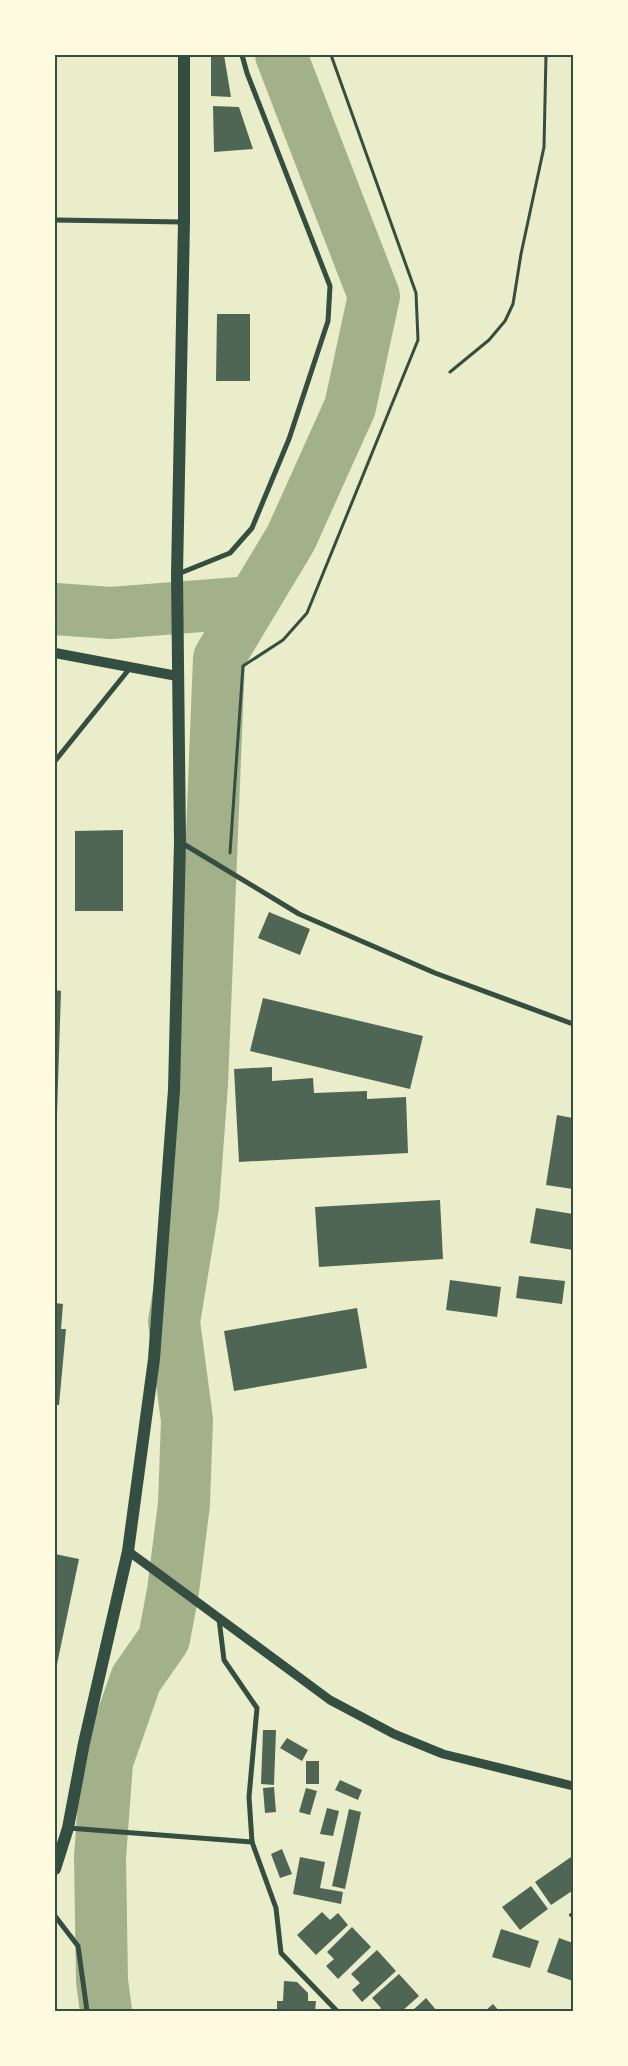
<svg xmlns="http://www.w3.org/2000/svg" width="628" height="2066" viewBox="0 0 628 2066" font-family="Barlow,sans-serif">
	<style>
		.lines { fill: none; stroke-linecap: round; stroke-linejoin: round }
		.river { stroke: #a3b18a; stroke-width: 52 }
		.building { fill: #4f6655 }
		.path { stroke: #344e41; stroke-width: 3 }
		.service { stroke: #344e41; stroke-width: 4 }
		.minor { stroke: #344e41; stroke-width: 5 }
		.tertiary { stroke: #344e41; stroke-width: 9 }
		.secondary { stroke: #344e41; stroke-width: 10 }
		.primary { stroke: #344e41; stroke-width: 12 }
		.neatline { fill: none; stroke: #344e41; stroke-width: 2 }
	</style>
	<rect width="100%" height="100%" fill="#e9edc9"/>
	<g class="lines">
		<g class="river">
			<path d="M 55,609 L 111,613 L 252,602"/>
			<path d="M 106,2011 L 102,1981 L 100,1857 L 107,1762 L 136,1679 L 164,1639 L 173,1591 L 184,1504 L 187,1420 L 174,1322 L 193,1206 L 202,1084 L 219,658 L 291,538 L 350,407 L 374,296 L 281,55"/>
		</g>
	</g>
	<g class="building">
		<path d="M 211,55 L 224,55 L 231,97 L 211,96 Z"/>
		<path d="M 213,106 L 239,107 L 253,149 L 214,152 Z"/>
		<path d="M 217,314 L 250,314 L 250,381 L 216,381 Z"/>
		<path d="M 123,830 L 123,911 L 75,911 L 75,831 Z"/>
		<path d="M 269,912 L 310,929 L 300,955 L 258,938 Z"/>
		<path d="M 55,990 L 61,991 L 57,1115 L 55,1115 Z"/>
		<path d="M 263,998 L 423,1036 L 410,1089 L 250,1051 Z"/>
		<path d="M 272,1067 L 272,1081 L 313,1078 L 314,1093 L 367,1091 L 367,1099 L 406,1097 L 408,1153 L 239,1162 L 234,1069 Z"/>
		<path d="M 557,1115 L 573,1118 L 573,1189 L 546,1185 Z"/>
		<path d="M 440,1200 L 443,1259 L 319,1267 L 315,1207 Z"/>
		<path d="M 536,1208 L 573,1214 L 573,1250 L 530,1243 Z"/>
		<path d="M 519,1276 L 565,1281 L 562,1304 L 516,1298 Z"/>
		<path d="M 450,1280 L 501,1287 L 497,1317 L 446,1310 Z"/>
		<path d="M 55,1303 L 63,1304 L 61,1329 L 66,1329 L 59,1405 L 55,1405 Z"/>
		<path d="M 357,1308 L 367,1368 L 234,1391 L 224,1331 Z"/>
		<path d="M 55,1554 L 79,1559 L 56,1669 L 55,1668 Z"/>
		<path d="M 263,1730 L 276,1730 L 274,1785 L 261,1784 Z"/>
		<path d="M 287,1738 L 308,1750 L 302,1761 L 280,1748 Z"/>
		<rect x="306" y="1761" width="13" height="23"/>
		<path d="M 340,1780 L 362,1790 L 358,1800 L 335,1790 Z"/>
		<path d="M 274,1787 L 276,1812 L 265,1813 L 263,1788 Z"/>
		<path d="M 306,1788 L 317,1791 L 310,1815 L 299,1812 Z"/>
		<path d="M 327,1808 L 339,1811 L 333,1836 L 320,1834 Z"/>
		<path d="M 349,1809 L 361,1812 L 345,1889 L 332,1886 Z"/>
		<path d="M 282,1849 L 292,1874 L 280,1878 L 271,1854 Z"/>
		<path d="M 300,1857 L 325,1862 L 320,1888 L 343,1892 L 341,1904 L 293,1894 Z"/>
		<path d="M 571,1857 L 573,1860 L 572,1891 L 551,1905 L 535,1882 Z"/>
		<path d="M 531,1886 L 548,1909 L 520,1930 L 502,1907 Z"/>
		<path d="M 322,1912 L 330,1920 L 338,1913 L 348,1925 L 316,1955 L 297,1935 Z"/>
		<path d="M 352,1927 L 371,1947 L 338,1979 L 326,1966 L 334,1959 L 327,1952 Z"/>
		<path d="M 501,1929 L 539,1941 L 530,1968 L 492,1957 Z"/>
		<path d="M 559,1938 L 573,1943 L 573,1981 L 547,1972 Z"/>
		<path d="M 377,1950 L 396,1971 L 362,2002 L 352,1990 L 360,1983 L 351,1974 Z"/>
		<path d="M 399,1974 L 419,1996 L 402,2011 L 378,2011 L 381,2008 L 372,1998 Z"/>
		<path d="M 284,1981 L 297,1982 L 308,1993 L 308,2001 L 316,2001 L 315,2011 L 277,2011 L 277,2001 L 283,2001 Z"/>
		<path d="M 426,1998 L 437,2011 L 412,2011 Z"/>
		<path d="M 493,2004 L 499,2011 L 485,2011 Z"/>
	</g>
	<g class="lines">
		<g class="path">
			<path d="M 450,372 L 489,340 L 505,321 L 513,304 L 521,254 L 544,147 L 546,55"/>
			<path d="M 230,853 L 243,666 L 283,640 L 307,613 L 418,340 L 416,293 L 331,55"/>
		</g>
		<path class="service" d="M 571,1915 L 573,1916"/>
		<g class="minor">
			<path d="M 55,220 L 183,222"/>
			<path d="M 178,574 L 230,553 L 252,528 L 289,439 L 328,321 L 330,286 L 247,73 L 242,55"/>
			<path d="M 55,761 L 130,668"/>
			<path d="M 182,843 L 299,914 L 435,973 L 573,1024"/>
			<path d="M 219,1619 L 224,1660 L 257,1708 L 249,1797 L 252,1842 L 276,1908 L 281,1953 L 337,2011"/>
			<path d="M 68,1828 L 252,1842"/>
			<path d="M 55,1916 L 78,1946 L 87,2011"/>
		</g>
		<path class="tertiary" d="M 128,1551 L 330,1700 L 394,1734 L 443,1754 L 573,1786"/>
		<path class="secondary" d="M 55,653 L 177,676"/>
		<path class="primary" d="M 55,1869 L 68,1828 L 84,1743 L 128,1551 L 154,1359 L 174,1090 L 180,842 L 177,574 L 184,222 L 184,55"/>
	</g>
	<rect width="628" height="2066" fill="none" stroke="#fefae0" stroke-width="112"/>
	<rect x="56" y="56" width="516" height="1954" class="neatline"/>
</svg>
